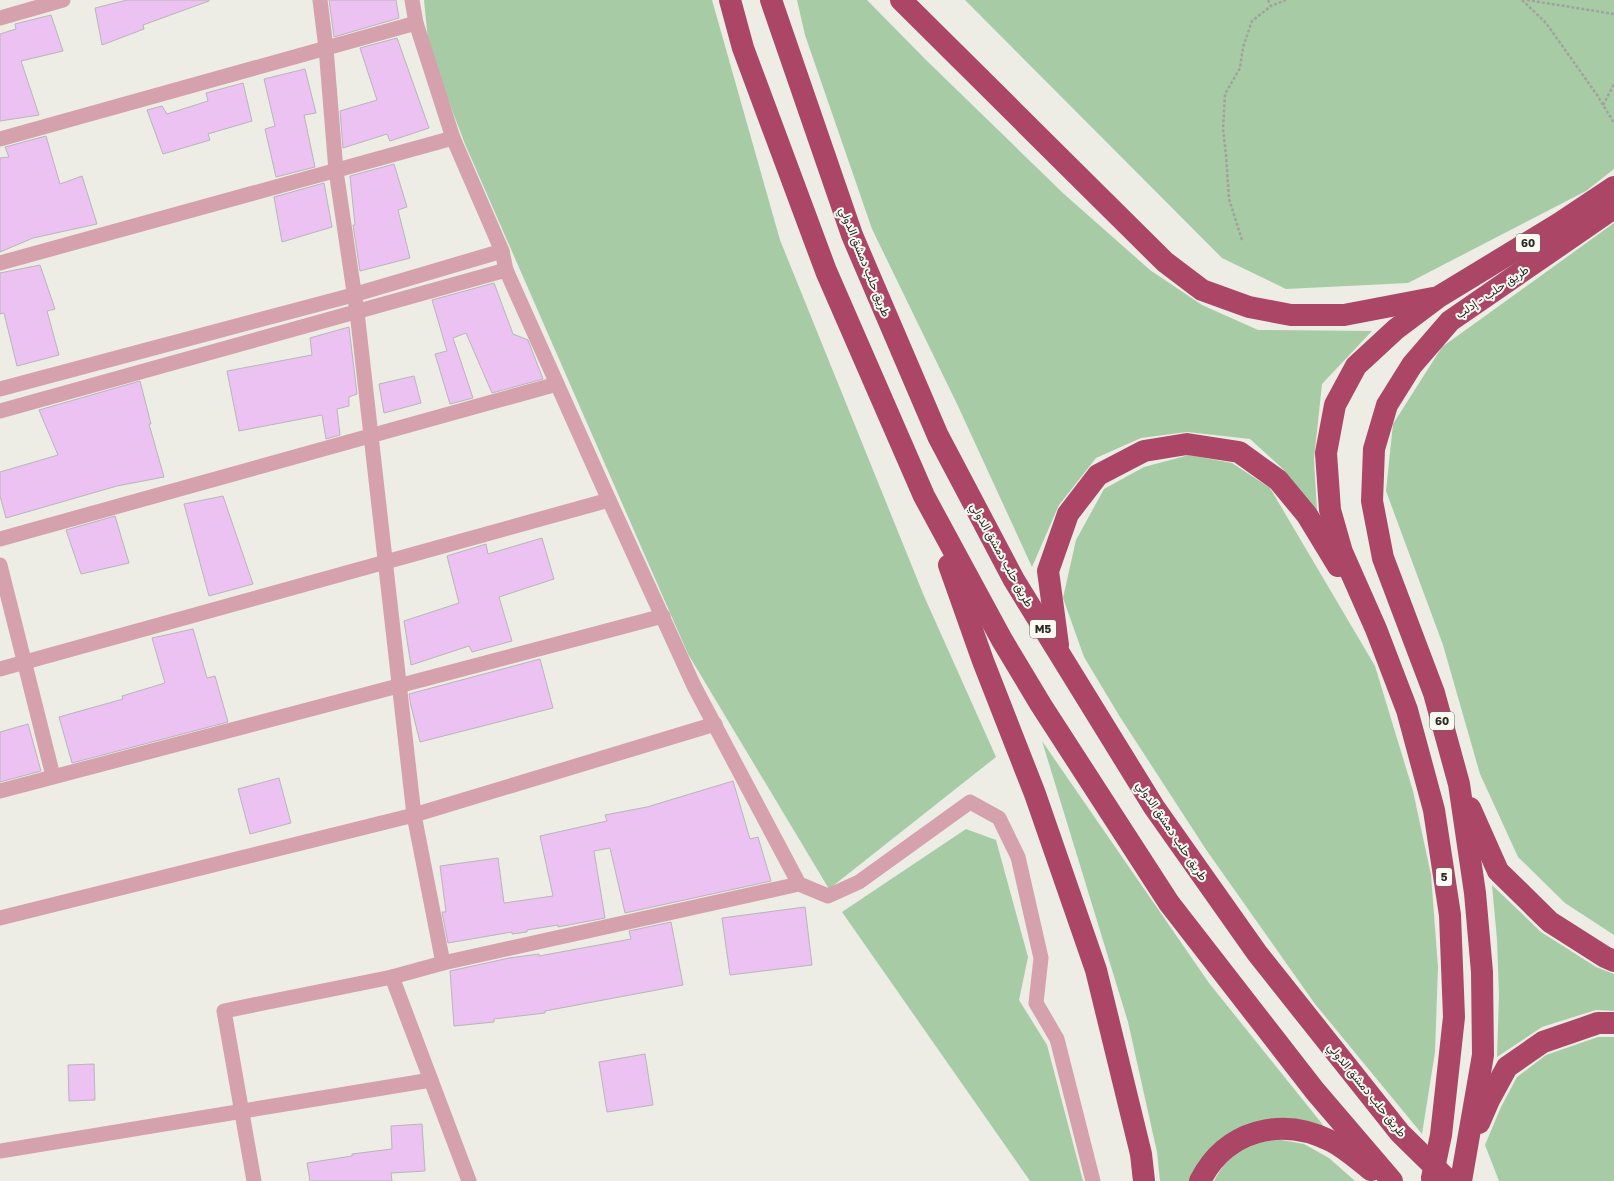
<svg xmlns="http://www.w3.org/2000/svg" width="1614" height="1181" viewBox="0 0 1614 1181" font-family="'Golos Text',Vazirmatn,sans-serif">
	<style>
		.green { fill: #a7cca5 }
		.building { fill: #ebc2f1; stroke: #b9b5ba }
		.lines { fill: none; stroke-linecap: round; stroke-linejoin: round }
		.path { stroke: #a2a29c; stroke-width: 2.5; stroke-dasharray: 3 2; stroke-linecap: butt }
		.minor { stroke: #d4a1ad; stroke-width: 15 }
		.highway { stroke: #ab4667; stroke-width: 22 }
		.labels { text-anchor: middle; stroke-width: 4; stroke-linejoin: round; paint-order: stroke }
		.shield { fill: #fbf9f2; stroke: #696965; stroke-width: 1 }
		.shield-label { font-size: 11px; font-weight: bold; fill: #2b2b28 }
		.street-label { font-size: 12px; fill: #2b2b28; stroke: #fbf9f2 }
	</style>
	<rect width="100%" height="100%" fill="#edece5"/>
	<g class="green">
		<path d="M 424,0 L 712,0 L 780,240 L 924,596 L 996,757 L 829,889 L 688,654 L 465,144 L 429,50 Z"/>
		<path d="M 797,0 L 867,0 L 925,59 L 1064,194 L 1150,270 L 1202,305 L 1258,330 L 1372,331 L 1322,384 L 1314,459 L 1317,511 L 1282,468 L 1250,439 L 1187,432 L 1141,438 L 1096,458 L 1059,505 L 1032,567 L 958,406 L 872,229 L 805,35 Z"/>
		<path d="M 965,0 L 1614,0 L 1614,169 L 1586,191 L 1408,283 L 1286,289 L 1222,258 Z"/>
		<path d="M 1614,223 L 1614,935 L 1565,903 L 1518,857 L 1480,774 L 1443,645 L 1386,491 L 1393,424 L 1442,347 Z"/>
		<path d="M 1189,455 L 1232,463 L 1270,488 L 1375,666 L 1413,791 L 1431,875 L 1438,967 L 1435,1052 L 1422,1134 L 1315,1004 L 1207,851 L 1120,717 L 1084,657 L 1063,598 L 1076,540 L 1104,489 L 1144,467 Z"/>
		<path d="M 1042,741 L 1209,983 L 1323,1125 L 1285,1121 L 1191,1181 L 1160,1181 L 1157,1152 L 1128,1022 Z"/>
		<path d="M 966,829 L 996,840 L 1028,957 L 1019,1000 L 1047,1045 L 1083,1181 L 1030,1181 L 842,912 Z"/>
		<path d="M 1492,885 L 1541,932 L 1596,967 L 1614,974 L 1614,1011 L 1596,1010 L 1542,1027 L 1497,1057 L 1499,995 L 1497,940 Z"/>
		<path d="M 1598,1037 L 1614,1037 L 1614,1181 L 1499,1181 L 1485,1145 L 1501,1107 L 1517,1077 L 1546,1055 Z"/>
		<path d="M 1276,1139 L 1304,1144 L 1329,1158 L 1355,1181 L 1214,1181 C 1222,1165 1237,1149 1254,1144 C 1261,1142 1269,1141 1276,1139 Z"/>
	</g>
	<g class="building">
		<path d="M 127,0 L 209,0 L 209,1 L 143,25 L 144,29 L 102,45 L 95,8 Z"/>
		<path d="M 329,0 L 396,0 L 399,18 L 334,37 Z"/>
		<path d="M 51,15 L 63,51 L 21,61 L 39,115 L 0,121 L 0,34 L 16,29 L 15,24 Z"/>
		<path d="M 397,38 L 429,128 L 390,141 L 387,134 L 343,148 L 340,111 L 377,100 L 360,48 Z"/>
		<path d="M 305,69 L 316,113 L 304,115 L 315,167 L 276,177 L 265,129 L 275,126 L 264,79 Z"/>
		<path d="M 243,83 L 252,121 L 208,134 L 210,140 L 163,154 L 147,110 L 162,106 L 167,114 L 208,101 L 206,93 Z"/>
		<path d="M 46,136 L 60,184 L 82,176 L 97,224 L 33,238 L 0,252 L 0,158 L 9,157 L 5,147 Z"/>
		<path d="M 394,164 L 407,207 L 398,210 L 410,258 L 360,271 L 353,225 L 355,225 L 350,176 Z"/>
		<path d="M 324,183 L 332,227 L 282,242 L 274,197 Z"/>
		<path d="M 40,265 L 55,309 L 47,311 L 59,355 L 17,366 L 4,313 L 0,314 L 0,273 Z"/>
		<path d="M 494,283 L 513,334 L 528,340 L 543,379 L 492,393 L 466,333 L 453,338 L 473,398 L 450,404 L 435,354 L 447,351 L 432,300 Z"/>
		<path d="M 349,327 L 357,394 L 349,397 L 349,406 L 337,409 L 340,435 L 326,439 L 322,415 L 239,431 L 227,371 L 312,355 L 310,338 Z"/>
		<path d="M 414,376 L 421,403 L 384,413 L 379,384 Z"/>
		<path d="M 140,381 L 151,424 L 149,424 L 164,477 L 117,486 L 6,518 L 0,496 L 0,472 L 58,455 L 39,410 Z"/>
		<path d="M 223,496 L 253,584 L 209,596 L 184,504 Z"/>
		<path d="M 115,516 L 129,563 L 81,574 L 66,530 Z"/>
		<path d="M 542,538 L 554,579 L 499,597 L 512,641 L 472,652 L 469,646 L 411,665 L 404,621 L 459,603 L 447,556 L 486,544 L 488,554 Z"/>
		<path d="M 193,629 L 207,678 L 215,676 L 228,722 L 72,763 L 59,717 L 123,699 L 122,696 L 165,683 L 152,638 Z"/>
		<path d="M 540,659 L 553,708 L 420,742 L 411,706 L 409,694 Z"/>
		<path d="M 28,724 L 41,771 L 0,782 L 0,732 Z"/>
		<path d="M 279,778 L 291,823 L 250,834 L 238,789 Z"/>
		<path d="M 733,781 L 750,839 L 758,837 L 771,881 L 625,913 L 610,848 L 594,851 L 605,918 L 558,927 L 558,925 L 527,930 L 527,932 L 512,934 L 512,932 L 448,943 L 442,912 L 446,912 L 440,866 L 498,858 L 504,903 L 553,896 L 540,836 L 607,821 L 605,815 L 647,807 Z"/>
		<path d="M 805,907 L 812,965 L 730,975 L 722,918 Z"/>
		<path d="M 671,922 L 683,985 L 545,1011 L 545,1013 L 494,1019 L 494,1022 L 454,1026 L 450,971 L 509,958 L 539,954 L 539,956 L 631,939 L 629,931 Z"/>
		<path d="M 645,1054 L 653,1105 L 607,1112 L 599,1062 Z"/>
		<path d="M 94,1064 L 95,1100 L 69,1101 L 68,1065 Z"/>
		<path d="M 422,1124 L 425,1171 L 391,1173 L 392,1181 L 310,1181 L 307,1163 L 352,1156 L 352,1154 L 392,1149 L 391,1126 Z"/>
	</g>
	<g class="lines">
		<g class="path">
			<path d="M 1268,0 L 1271,6 L 1286,0"/>
			<path d="M 1522,0 L 1546,23 L 1597,95 L 1614,123"/>
			<path d="M 1527,0 L 1614,14"/>
			<path d="M 1603,105 L 1614,84"/>
			<path d="M 1242,240 L 1229,199 L 1226,155 L 1223,129 L 1225,94 L 1240,68 L 1243,47 L 1252,21 L 1271,6"/>
		</g>
		<g class="minor">
			<path d="M 320,0 L 326,48 L 336,171 L 357,312 L 414,815 L 443,963 L 392,977 L 469,1181"/>
			<path d="M 412,0 L 416,23 L 453,138 L 502,251 L 506,270 L 609,500 L 694,686 L 799,884 L 828,896 L 859,882 L 970,802 L 999,818 L 1018,857 L 1041,958 L 1036,1003 L 1057,1039 L 1093,1181"/>
			<path d="M 0,18 L 63,0"/>
			<path d="M 0,139 L 416,23"/>
			<path d="M 0,263 L 453,138"/>
			<path d="M 0,389 L 353,295 L 502,251"/>
			<path d="M 0,411 L 506,270"/>
			<path d="M 0,539 L 557,384"/>
			<path d="M 0,565 L 53,776"/>
			<path d="M 0,669 L 609,500"/>
			<path d="M 0,791 L 663,616"/>
			<path d="M 0,918 L 414,815 L 715,724"/>
			<path d="M 443,963 L 799,884"/>
			<path d="M 0,1151 L 431,1080"/>
			<path d="M 254,1181 L 224,1011 L 392,977"/>
		</g>
		<g class="highway">
			<path d="M 730,0 L 743,48 L 826,271 L 924,496 L 1002,640 L 1041,705 L 1169,903 L 1315,1091 L 1392,1181"/>
			<path d="M 771,0 L 852,235 L 938,436 L 1014,580 L 1154,807 L 1257,953 L 1400,1133 L 1449,1181"/>
			<path d="M 901,0 L 1165,262 L 1202,290 L 1249,307 L 1291,315 L 1344,315 L 1433,298"/>
			<path d="M 949,565 L 983,661 L 1035,794 L 1096,970 L 1141,1154 L 1144,1181"/>
			<path d="M 1058,645 L 1048,571 L 1068,514 L 1098,475 L 1144,451 L 1187,444 L 1239,452 L 1278,480 L 1307,515 L 1338,566"/>
			<path d="M 1470,808 L 1498,871 L 1550,922 L 1605,957 L 1614,961"/>
			<path d="M 1479,1123 L 1489,1100 L 1507,1067 L 1543,1042 L 1598,1023 L 1614,1023"/>
			<path d="M 1432,1178 L 1441,1135 L 1454,1017 L 1450,915 L 1434,810 L 1407,710 L 1376,629 L 1342,552 L 1330,510 L 1326,453 L 1335,405 L 1356,366 L 1396,329 L 1440,296 L 1560,223 L 1614,187"/>
			<path d="M 1200,1181 C 1226,1130 1281,1116 1331,1141 C 1345,1148 1358,1160 1371,1170"/>
			<path d="M 1461,1181 L 1483,1055 L 1482,972 L 1475,893 L 1459,784 L 1434,693 L 1383,558 L 1372,501 L 1374,449 L 1387,405 L 1412,365 L 1450,321 L 1614,208"/>
		</g>
	</g>
	<g class="labels">
		<g class="shield">
			<rect x="1516" y="234" width="24" height="18" rx="3"/>
			<rect x="1030" y="620" width="26" height="18" rx="3"/>
			<rect x="1430" y="712" width="24" height="18" rx="3"/>
			<rect x="1436" y="868" width="16" height="18" rx="3"/>
		</g>
		<g class="shield-label">
			<text x="1528" y="247">60</text>
			<text x="1043" y="633">M5</text>
			<text x="1442" y="725">60</text>
			<text x="1444" y="881">5</text>
		</g>
		<g class="street-label">
			<text transform="translate(865 262) rotate(68)" y="4">طريق حلب دمشق الدولي</text>
			<text transform="translate(1492 292) rotate(-34)" y="4">طريق حلب - إدلب</text>
			<text transform="translate(1002 555) rotate(61)" y="4">طريق حلب دمشق الدولي</text>
			<text transform="translate(1172 831) rotate(56)" y="4">طريق حلب دمشق الدولي</text>
			<text transform="translate(1367 1090) rotate(51)" y="4">طريق حلب دمشق الدولي</text>
		</g>
	</g>
</svg>
